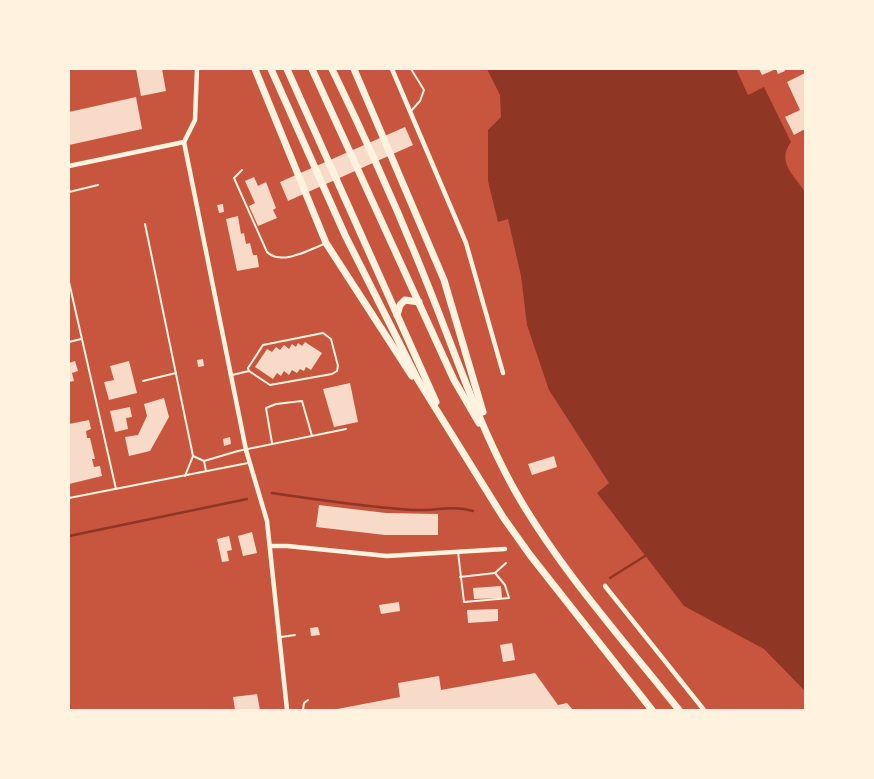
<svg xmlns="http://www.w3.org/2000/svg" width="874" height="779" viewBox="0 0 874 779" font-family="Ubuntu,sans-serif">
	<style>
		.water { fill: #8f3625 }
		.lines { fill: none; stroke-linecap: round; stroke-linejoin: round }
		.stream { stroke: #8f3625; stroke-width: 2.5 }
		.building { fill: #f7dbc8 }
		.service { stroke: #fff3e0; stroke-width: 2 }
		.minor { stroke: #fff3e0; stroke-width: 4.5 }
		.trunk { stroke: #fff3e0; stroke-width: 7 }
	</style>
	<rect width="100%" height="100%" fill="#c8553d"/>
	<path class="water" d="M 487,69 L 736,69 L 748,95 L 764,87 L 791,142 C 776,162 794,175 805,192 L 805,691 L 764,649 L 684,606 L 597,493 L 609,483 L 549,390 L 527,325 L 521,276 L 508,219 L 498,222 L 488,181 L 488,130 L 501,117 L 500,95 Z"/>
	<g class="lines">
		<g class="stream">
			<path d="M 272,493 C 319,500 366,507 413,510 C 434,511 452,505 473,511"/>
			<path d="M 69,536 L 247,499"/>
			<path d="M 610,578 L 645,556"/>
		</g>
	</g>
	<g class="building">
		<path d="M 136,69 L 162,69 L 166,91 L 141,96 Z"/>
		<path d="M 759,69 L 784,69 L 785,71 L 778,74 L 776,69 L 762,75 Z"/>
		<path d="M 805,73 L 805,129 L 794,135 L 785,117 L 800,110 L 787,82 Z"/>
		<path d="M 136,97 L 142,129 L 69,145 L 69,112 Z"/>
		<path d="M 405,127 L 413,145 L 288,201 L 280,182 Z"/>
		<path d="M 254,177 L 258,186 L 266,182 L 276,208 L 273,210 L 277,218 L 258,226 L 249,206 L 255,203 L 245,181 Z"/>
		<path d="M 223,204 L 224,212 L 219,213 L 217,205 Z"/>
		<path d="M 238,216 L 241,234 L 244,233 L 246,244 L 250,243 L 253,255 L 257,255 L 259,267 L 237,271 L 226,219 Z"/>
		<path d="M 305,342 L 322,353 L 311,370 L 306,367 L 304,371 L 300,369 L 297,373 L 292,370 L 289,375 L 284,371 L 281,376 L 277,373 L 273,379 L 255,367 L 267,349 L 272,352 L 276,347 L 280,350 L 284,345 L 289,349 L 292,344 L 296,347 L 298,343 L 302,346 Z"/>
		<path d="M 203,359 L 204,366 L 198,367 L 197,360 Z"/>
		<path d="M 75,361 L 78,371 L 72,373 L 74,381 L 69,382 L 69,363 Z"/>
		<path d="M 129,361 L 137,393 L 109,400 L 104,382 L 114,380 L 110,366 Z"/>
		<path d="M 350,383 L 358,422 L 334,427 L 323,389 Z"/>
		<path d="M 164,398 L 169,417 L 150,451 L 129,456 L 125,437 L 138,435 L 147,416 L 144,404 Z"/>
		<path d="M 130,407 L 132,417 L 126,418 L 128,429 L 115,432 L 110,411 Z"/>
		<path d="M 89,420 L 91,429 L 86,431 L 87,438 L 90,438 L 95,459 L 92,459 L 94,467 L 100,466 L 102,476 L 69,484 L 69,424 Z"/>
		<path d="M 230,437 L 231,444 L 224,446 L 223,439 Z"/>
		<path d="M 554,456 L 557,467 L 532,475 L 528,464 Z"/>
		<path d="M 319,505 L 386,513 L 438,514 L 438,535 L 385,535 L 316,527 Z"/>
		<path d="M 252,532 L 257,553 L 243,556 L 238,536 Z"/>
		<path d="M 229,536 L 232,550 L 227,551 L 229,561 L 222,562 L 217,539 Z"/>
		<path d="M 501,586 L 502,598 L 474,599 L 473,588 Z"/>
		<path d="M 399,602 L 400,611 L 381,614 L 379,605 Z"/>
		<path d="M 498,609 L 498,621 L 468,623 L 467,610 Z"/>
		<path d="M 318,627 L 320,635 L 311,636 L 310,628 Z"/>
		<path d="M 512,643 L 515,660 L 503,662 L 500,645 Z"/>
		<path d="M 535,673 L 558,705 L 567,703 L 573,710 L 332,710 L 400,697 L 398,683 L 439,676 L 441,690 Z"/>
		<path d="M 257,694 L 260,710 L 235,710 L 233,697 Z"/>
	</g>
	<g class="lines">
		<g class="service">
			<path d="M 411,69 L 424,90 L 420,101 L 411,111"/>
			<path d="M 242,170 L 234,178 L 267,252 C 281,266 309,250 324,244"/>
			<path d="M 69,192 L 98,185"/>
			<path d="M 145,224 L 193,456 L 185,476"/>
			<path d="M 69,282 L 116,489"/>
			<path d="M 69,342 L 81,339"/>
			<path d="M 232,375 L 249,371 L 270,385 L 332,374 L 337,371 L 338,366 L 331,339 L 323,333 L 263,345 L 248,368 L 249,371"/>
			<path d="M 143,381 L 176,373"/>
			<path d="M 272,443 L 266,408 L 276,404 L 302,401 L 312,436"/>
			<path d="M 193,456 L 204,461 L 206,471"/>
			<path d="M 204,461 L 238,451 L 346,429"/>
			<path d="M 69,498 L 248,463"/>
			<path d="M 458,552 L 464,602 L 509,598 L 505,585 L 495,573 L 506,563"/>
			<path d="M 460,577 L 495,573"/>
			<path d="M 281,637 L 295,635"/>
			<path d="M 303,710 L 304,703 L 308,700"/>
		</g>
		<g class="minor">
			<path d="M 392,69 L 466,243 L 503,373"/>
			<path d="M 184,142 L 246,450 L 267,521 L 287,710"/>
			<path d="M 184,142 L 195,120 L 197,69"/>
			<path d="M 69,166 L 184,142"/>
			<path d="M 271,546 L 287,546 L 387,556 L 505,549"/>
			<path d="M 605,586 L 704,710"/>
		</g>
		<g class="trunk">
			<path d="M 255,69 L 326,243 L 412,376"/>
			<path d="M 271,69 L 345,235 L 418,380 L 503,517 L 530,555 L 652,710"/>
			<path d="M 287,69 L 436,402"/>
			<path d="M 312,69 L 454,380 L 479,423"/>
			<path d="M 332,69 C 366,139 398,210 427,283 C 455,352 478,424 514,489 C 557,566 624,641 679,710"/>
			<path d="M 354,69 L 444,280 L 483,412"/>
			<path d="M 397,315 L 400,305 L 405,300 L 419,302"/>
		</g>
	</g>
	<rect width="874" height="779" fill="none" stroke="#fff3e0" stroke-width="140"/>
</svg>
